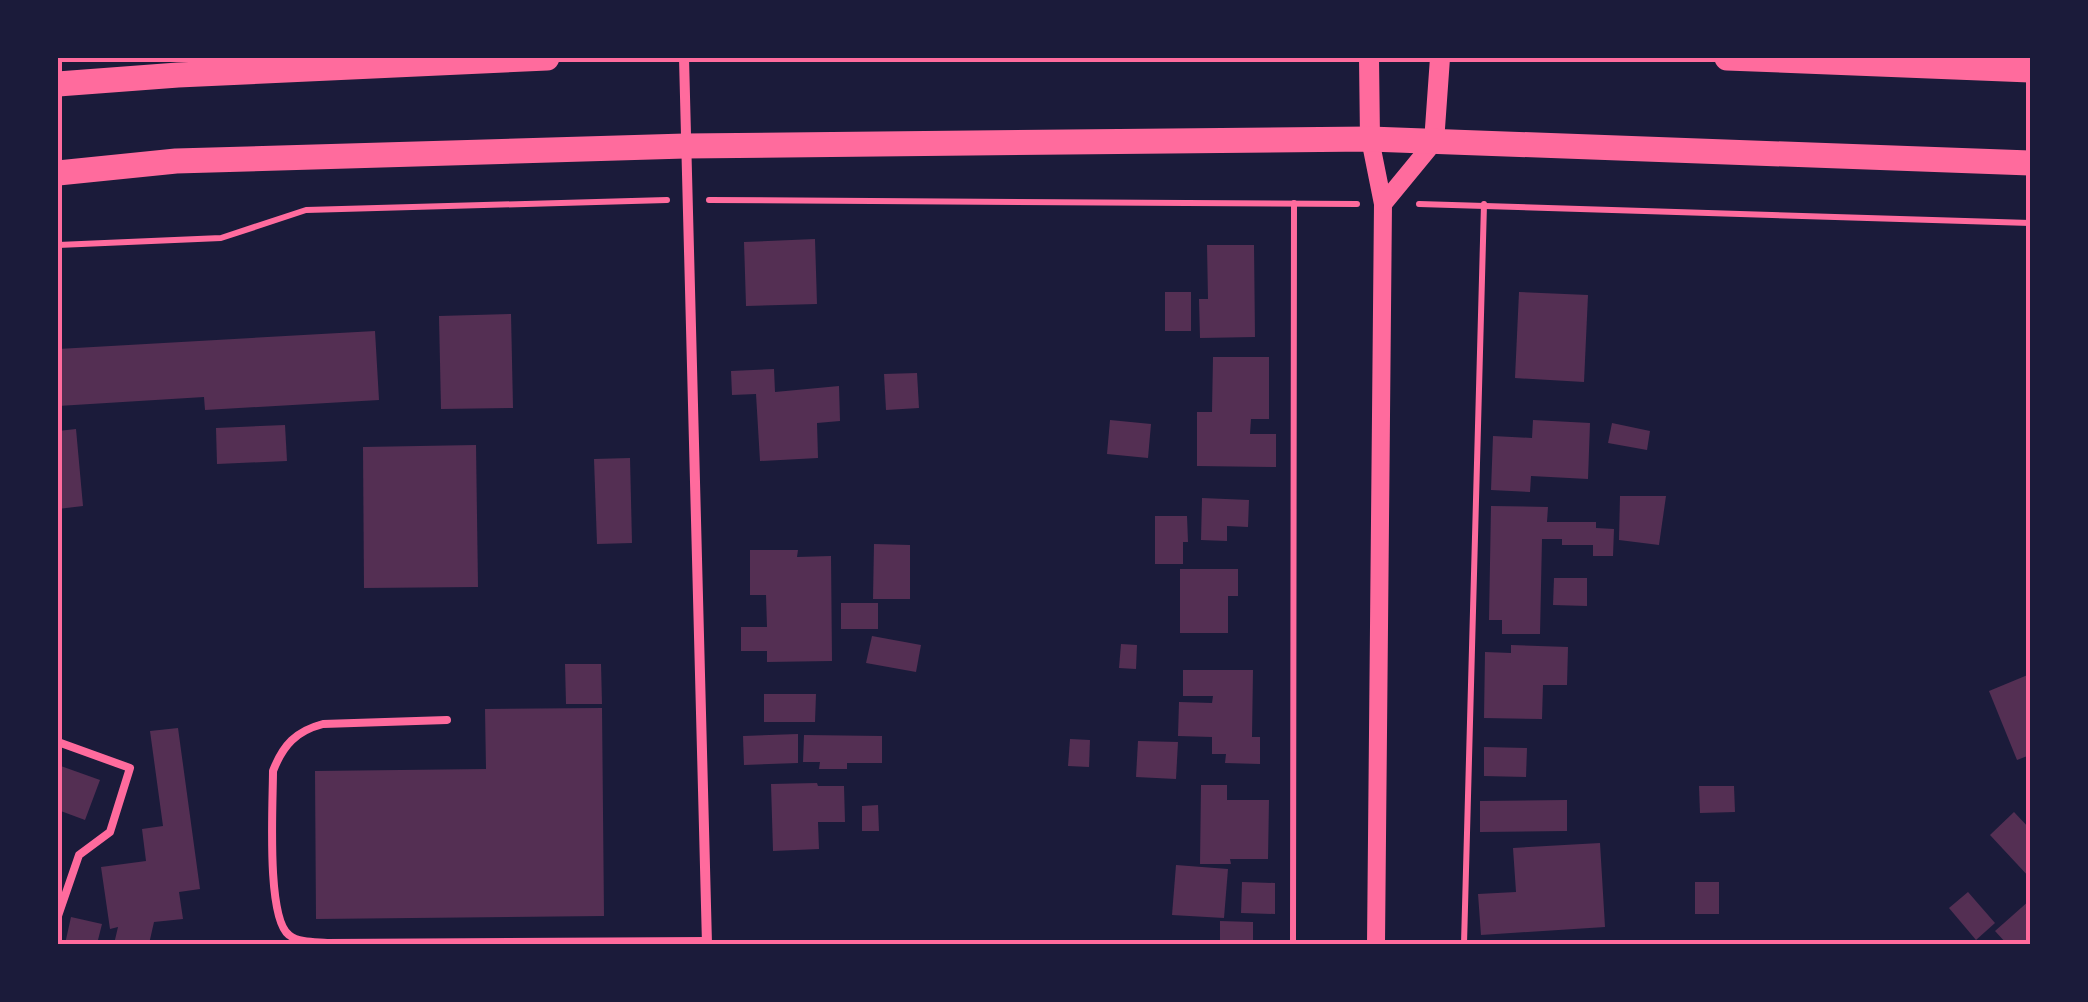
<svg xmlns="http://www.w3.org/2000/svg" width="2088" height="1002" viewBox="0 0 2088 1002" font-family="Overpass,sans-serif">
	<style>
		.building { fill: #542f53 }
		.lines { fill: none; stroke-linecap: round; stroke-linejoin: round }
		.path { stroke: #ff6b9d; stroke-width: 6 }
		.service { stroke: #ff6b9d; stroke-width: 8 }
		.minor { stroke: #ff6b9d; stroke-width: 10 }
		.tertiary { stroke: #ff6b9d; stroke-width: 18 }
		.secondary { stroke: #ff6b9d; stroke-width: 20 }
		.primary { stroke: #ff6b9d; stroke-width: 25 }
		.neatline { fill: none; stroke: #ff6b9d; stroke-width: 4 }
	</style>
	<rect width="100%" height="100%" fill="#1b1b3a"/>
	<g class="building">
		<path d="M 815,239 L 817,304 L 746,306 L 744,242 Z"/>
		<path d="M 1207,245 L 1254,245 L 1255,337 L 1200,338 L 1199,299 L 1208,299 Z"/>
		<rect x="1165" y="292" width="26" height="39"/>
		<path d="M 1519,292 L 1588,295 L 1584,382 L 1515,378 Z"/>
		<path d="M 511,314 L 513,408 L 441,409 L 439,316 Z"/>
		<path d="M 375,331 L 379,400 L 205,410 L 204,397 L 58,406 L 58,349 Z"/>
		<path d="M 1213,357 L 1269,357 L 1269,419 L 1251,419 L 1250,434 L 1276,434 L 1276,467 L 1197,466 L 1197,412 L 1212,412 Z"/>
		<path d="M 774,369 L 775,392 L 839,386 L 840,421 L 817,423 L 818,458 L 760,461 L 756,394 L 732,395 L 731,371 Z"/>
		<path d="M 917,373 L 919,408 L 886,410 L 884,374 Z"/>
		<path d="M 1110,420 L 1151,424 L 1148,458 L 1107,454 Z"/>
		<path d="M 1533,420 L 1590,423 L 1588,479 L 1531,476 L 1530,492 L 1491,490 L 1493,436 L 1532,438 Z"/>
		<path d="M 1612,423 L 1650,431 L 1647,450 L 1608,443 Z"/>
		<path d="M 285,425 L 287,461 L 217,464 L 216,428 Z"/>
		<path d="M 76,429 L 83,506 L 58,509 L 58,431 Z"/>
		<path d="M 476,445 L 478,587 L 364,588 L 363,447 Z"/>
		<path d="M 630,458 L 632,543 L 597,544 L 594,459 Z"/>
		<path d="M 1620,496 L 1666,496 L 1659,545 L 1619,540 Z"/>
		<path d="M 1202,498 L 1249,500 L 1248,527 L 1227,526 L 1227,541 L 1201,540 Z"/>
		<path d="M 1491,506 L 1548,507 L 1547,522 L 1596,522 L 1596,528 L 1614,529 L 1613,556 L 1593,556 L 1593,545 L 1562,545 L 1562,539 L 1542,539 L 1540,634 L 1502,634 L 1502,620 L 1489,620 Z"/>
		<path d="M 1155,516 L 1187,516 L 1188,542 L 1183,542 L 1183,564 L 1155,564 Z"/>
		<path d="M 874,544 L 910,545 L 910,599 L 873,599 Z"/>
		<path d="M 750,550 L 798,550 L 797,557 L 831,556 L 832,661 L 767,662 L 767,651 L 741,651 L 741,627 L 767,627 L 766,595 L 750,595 Z"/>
		<path d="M 1180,569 L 1238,569 L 1238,596 L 1228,596 L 1228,633 L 1180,633 Z"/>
		<path d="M 1554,578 L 1587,578 L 1587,606 L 1553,605 Z"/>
		<rect x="841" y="603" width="37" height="26"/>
		<path d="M 872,636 L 921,645 L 916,672 L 866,663 Z"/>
		<path d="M 1121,644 L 1137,645 L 1136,669 L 1119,668 Z"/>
		<path d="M 1511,645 L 1568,647 L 1567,685 L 1543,685 L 1542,719 L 1484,718 L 1485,652 L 1511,653 Z"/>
		<path d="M 565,664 L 601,664 L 602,704 L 566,704 Z"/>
		<path d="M 1183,670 L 1253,670 L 1252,737 L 1260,737 L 1260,764 L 1225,763 L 1226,754 L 1212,754 L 1212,737 L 1178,736 L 1179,702 L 1212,703 L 1213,696 L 1183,696 Z"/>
		<path d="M 2030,674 L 2030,755 L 2017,760 L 1989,691 Z"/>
		<path d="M 764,694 L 816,694 L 815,722 L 764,722 Z"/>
		<path d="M 602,708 L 604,916 L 316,919 L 315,771 L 486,769 L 485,709 Z"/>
		<path d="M 178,728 L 200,889 L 179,892 L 183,919 L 154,922 L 149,944 L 114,944 L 118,927 L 110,929 L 101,867 L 146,861 L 142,829 L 163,826 L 150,731 Z"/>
		<path d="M 798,734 L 798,763 L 744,765 L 743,736 Z"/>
		<path d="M 804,735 L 882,736 L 882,763 L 847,763 L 847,769 L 819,769 L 820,762 L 803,762 Z"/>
		<path d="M 1070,739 L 1090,740 L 1089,767 L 1068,766 Z"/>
		<path d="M 1138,741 L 1178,742 L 1176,779 L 1136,777 Z"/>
		<path d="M 1484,747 L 1527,748 L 1526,777 L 1484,776 Z"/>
		<path d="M 58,765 L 100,780 L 85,820 L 58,810 Z"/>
		<path d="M 817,783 L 818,786 L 844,786 L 845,822 L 818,822 L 819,849 L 773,851 L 771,784 Z"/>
		<path d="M 1201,785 L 1227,785 L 1227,800 L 1269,800 L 1268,859 L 1230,859 L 1231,864 L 1200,864 Z"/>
		<path d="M 1699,786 L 1734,786 L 1735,812 L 1700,813 Z"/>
		<path d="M 1567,800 L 1567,831 L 1480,832 L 1480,801 Z"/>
		<path d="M 878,805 L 879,831 L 862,831 L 862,806 Z"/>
		<path d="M 2014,812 L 2030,829 L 2030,878 L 1990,835 Z"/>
		<path d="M 1600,843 L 1605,927 L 1481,935 L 1478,894 L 1516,892 L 1513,848 Z"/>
		<path d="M 1176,865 L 1228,869 L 1224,918 L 1172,915 Z"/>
		<path d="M 1242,882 L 1275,883 L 1275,914 L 1241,913 Z"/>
		<rect x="1695" y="882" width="24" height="32"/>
		<path d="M 1968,892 L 1995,923 L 1976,940 L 1949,908 Z"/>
		<path d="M 2030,900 L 2030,944 L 2007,944 L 1995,931 Z"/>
		<path d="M 71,917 L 102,924 L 97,944 L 65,944 Z"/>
		<path d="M 1220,921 L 1253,922 L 1253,944 L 1220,944 Z"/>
	</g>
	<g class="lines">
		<g class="path">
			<path d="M 709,200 L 1357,204"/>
			<path d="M 1419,204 L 2030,223"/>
			<path d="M 58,245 L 221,238 L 306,210 L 667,200"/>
			<path d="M 1293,944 L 1294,203"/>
			<path d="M 1464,944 L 1484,204"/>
		</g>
		<g class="service">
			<path d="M 447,720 L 323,724 C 296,731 283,745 273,771 C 273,802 266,918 289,935 C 299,943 315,942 327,943 L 707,941"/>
			<path d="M 58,742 L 130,768 L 110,832 L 79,855 L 58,916"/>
		</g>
		<path class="minor" d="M 684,58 L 707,944"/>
		<g class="tertiary">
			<path d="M 1370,139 L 1383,204 L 1376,944"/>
			<path d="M 1383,204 L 1434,142"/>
		</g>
		<g class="secondary">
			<path d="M 1369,58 L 1370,139"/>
			<path d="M 1434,142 L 1440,58"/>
		</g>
		<g class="primary">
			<path d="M 1727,58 L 2030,70"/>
			<path d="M 58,84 L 178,75 L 547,58"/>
			<path d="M 58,173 L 176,161 L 685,146 L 1370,139 L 2030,163"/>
		</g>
	</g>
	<rect width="2088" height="1002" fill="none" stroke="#1b1b3a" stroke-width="120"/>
	<rect x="60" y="60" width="1968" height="882" class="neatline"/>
</svg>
